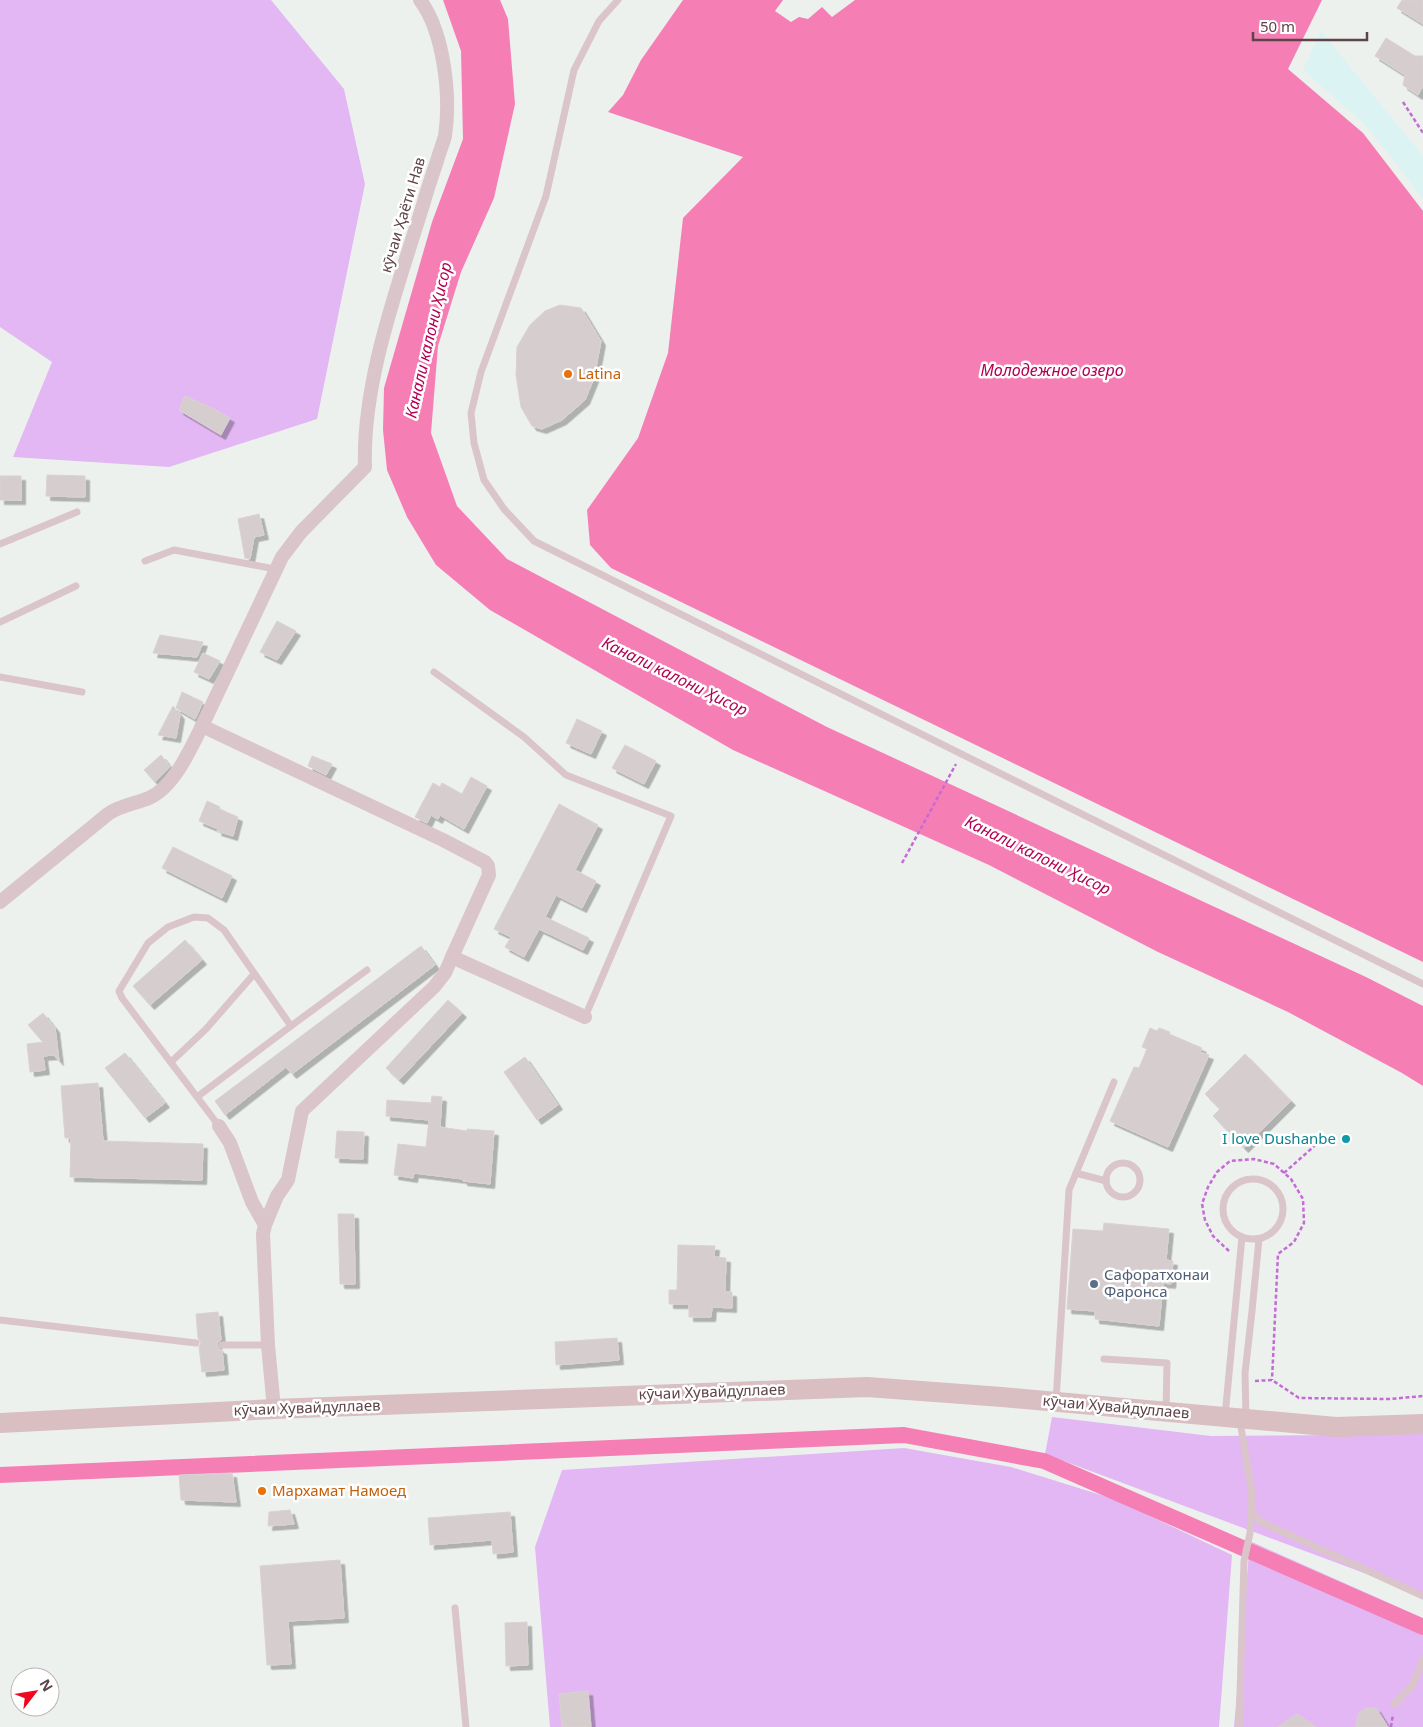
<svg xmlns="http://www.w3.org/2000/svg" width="1423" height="1727" viewBox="0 0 1423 1727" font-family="'Noto Sans',sans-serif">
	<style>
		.green { fill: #e2b7f3 }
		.sand { fill: #dcf3f4 }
		.water { fill: #f57fb5 }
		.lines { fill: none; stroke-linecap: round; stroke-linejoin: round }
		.canal { stroke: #f57fb5; stroke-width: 16 }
		.building { fill: #d6cdce; stroke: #dad1d1; filter: url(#shadow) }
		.path { stroke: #c46bd5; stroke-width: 2.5; stroke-dasharray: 4 2.5; stroke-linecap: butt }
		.lane { stroke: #dac5ca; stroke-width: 7 }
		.street { stroke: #dac5ca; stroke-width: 14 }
		.secondary { stroke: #d9bec2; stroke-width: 20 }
		.food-dot { fill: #e8710a; stroke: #fff; stroke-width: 2 }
		.culture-dot { fill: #0f9aa8; stroke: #fff; stroke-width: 2 }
		.service-dot { fill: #5c6f8a; stroke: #fff; stroke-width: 2 }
		.labels { text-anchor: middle; stroke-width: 5; stroke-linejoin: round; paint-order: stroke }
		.street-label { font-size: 15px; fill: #5d4449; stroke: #fff }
		.food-label { font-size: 15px; fill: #c56008; stroke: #fff; text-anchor: start }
		.culture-label { font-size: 15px; fill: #0d838f; stroke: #fff; text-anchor: end }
		.service-label { font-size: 15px; fill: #4e5e75; stroke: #fff; text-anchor: start }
		.water-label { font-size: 16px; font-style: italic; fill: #b40052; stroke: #fff }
	</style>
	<defs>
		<filter id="shadow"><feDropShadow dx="4.5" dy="4.5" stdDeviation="0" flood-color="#0004"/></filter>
	</defs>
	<rect width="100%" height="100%" fill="#edf1ee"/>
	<g class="green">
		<path d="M 0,0 L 271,0 L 344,89 L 365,184 L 317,419 L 169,467 L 13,457 L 52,362 L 0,327 Z"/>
		<path d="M 1052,1417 L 1211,1436 L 1349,1435 L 1423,1430 L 1423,1595 L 1045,1454 Z"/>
		<path d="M 904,1448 L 1011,1467 L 1114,1499 L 1232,1555 L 1219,1727 L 550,1727 L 535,1547 L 562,1470 Z"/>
		<path d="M 1252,1542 L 1423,1618 L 1423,1727 L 1234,1727 L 1249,1553 Z"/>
	</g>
	<path class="sand" d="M 1321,31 L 1423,156 L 1423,199 L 1377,139 L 1362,122 L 1303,70 Z"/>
	<g class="water">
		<path d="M 443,0 L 500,0 L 508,19 L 515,104 L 494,198 L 461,272 L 438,346 L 431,433 L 457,506 L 507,559 L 827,727 L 1366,977 L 1423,1006 L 1423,1086 L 1402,1073 L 1288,1012 L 1158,952 L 989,865 L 733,750 L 490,610 L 436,565 L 407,517 L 387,470 L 383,430 L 384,388 L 432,222 L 463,139 L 461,51 Z"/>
		<path d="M 683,0 L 783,0 L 775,11 L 791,22 L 799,17 L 808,19 L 822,7 L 832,17 L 855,0 L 1322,0 L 1288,69 L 1363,133 L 1423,211 L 1423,962 L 611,568 L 590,545 L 587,510 L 638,438 L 668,353 L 683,218 L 743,157 L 608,112 L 623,95 L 641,60 Z"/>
	</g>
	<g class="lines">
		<path class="canal" d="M 0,1475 L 904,1435 L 1044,1461 L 1423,1627"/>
	</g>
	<g class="building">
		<path d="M 1402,0 L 1423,0 L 1423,24 L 1397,8 Z"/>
		<path d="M 1386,38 L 1415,56 L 1423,56 L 1423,86 L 1418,95 L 1403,85 L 1405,75 L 1375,56 Z"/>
		<path d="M 560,305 L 581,308 L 601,341 L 594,378 L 585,400 L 562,420 L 542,429 L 532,426 L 521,407 L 516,375 L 517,347 L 530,325 L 545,311 Z"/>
		<path d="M 185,396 L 214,409 L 230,418 L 221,435 L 179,410 Z"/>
		<path d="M 47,475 L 85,476 L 85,497 L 46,496 Z"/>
		<rect x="0" y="476" width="21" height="24"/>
		<path d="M 259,514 L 264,535 L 254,537 L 250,559 L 245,558 L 238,519 Z"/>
		<path d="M 277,621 L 296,631 L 277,660 L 260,652 Z"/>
		<path d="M 160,635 L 203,642 L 197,657 L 153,653 Z"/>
		<path d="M 203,653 L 220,661 L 209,679 L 194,672 Z"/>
		<path d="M 182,692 L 203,702 L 195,719 L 176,708 Z"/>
		<path d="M 173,706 L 180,715 L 176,738 L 158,735 Z"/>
		<path d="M 577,719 L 602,731 L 591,754 L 566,743 Z"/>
		<path d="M 625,745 L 656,761 L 644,784 L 612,768 Z"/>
		<path d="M 161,755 L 170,767 L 155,782 L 144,770 Z"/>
		<path d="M 312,756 L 332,764 L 326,775 L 308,766 Z"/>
		<path d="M 471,777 L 487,786 L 464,829 L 440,815 L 438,819 L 431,815 L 427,823 L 415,817 L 433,783 L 440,787 L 442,783 L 462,794 Z"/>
		<path d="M 207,801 L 220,807 L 219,809 L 238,817 L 233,836 L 217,831 L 218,829 L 199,821 Z"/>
		<path d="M 559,804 L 598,825 L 575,870 L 596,881 L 582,908 L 556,895 L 545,917 L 589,938 L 583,950 L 539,929 L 524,957 L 505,947 L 511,937 L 494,929 Z"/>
		<path d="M 173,847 L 232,876 L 222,898 L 162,868 Z"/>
		<path d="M 185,940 L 202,960 L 150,1005 L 133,986 Z"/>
		<path d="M 421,946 L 435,965 L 292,1074 L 286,1067 L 225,1115 L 215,1101 Z"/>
		<path d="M 448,1000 L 462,1013 L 399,1080 L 386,1068 Z"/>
		<path d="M 43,1013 L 55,1028 L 59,1061 L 54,1055 L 43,1056 L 45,1070 L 30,1072 L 27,1044 L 43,1042 L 28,1025 Z"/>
		<path d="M 1150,1028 L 1157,1031 L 1159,1028 L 1170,1032 L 1169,1034 L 1202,1048 L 1200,1052 L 1209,1055 L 1168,1147 L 1110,1121 L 1134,1067 L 1139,1068 L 1147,1049 L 1142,1047 Z"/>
		<path d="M 125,1053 L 165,1103 L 145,1118 L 105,1068 Z"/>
		<path d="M 1245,1054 L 1291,1101 L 1244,1148 L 1213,1116 L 1220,1109 L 1205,1094 Z"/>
		<path d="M 525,1057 L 558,1105 L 537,1120 L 504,1072 Z"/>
		<path d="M 98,1083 L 103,1141 L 203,1144 L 202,1180 L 70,1177 L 71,1138 L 65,1138 L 61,1086 Z"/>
		<path d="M 432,1096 L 442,1097 L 440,1127 L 467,1131 L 467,1129 L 494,1131 L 490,1184 L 463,1181 L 463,1179 L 414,1173 L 413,1178 L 394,1175 L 398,1144 L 426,1147 L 429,1120 L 386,1116 L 387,1100 L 431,1103 Z"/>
		<path d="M 337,1131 L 364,1132 L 363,1159 L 335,1158 Z"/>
		<path d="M 338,1214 L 354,1214 L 355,1284 L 340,1284 Z"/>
		<path d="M 1104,1223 L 1169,1229 L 1166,1260 L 1173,1261 L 1171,1284 L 1163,1283 L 1159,1326 L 1095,1319 L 1095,1311 L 1067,1309 L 1073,1229 L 1103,1231 Z"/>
		<path d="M 678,1245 L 715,1246 L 714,1257 L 726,1258 L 725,1292 L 732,1292 L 732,1308 L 712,1307 L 711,1317 L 689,1317 L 689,1304 L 669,1304 L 669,1290 L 677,1290 Z"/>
		<path d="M 218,1312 L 221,1340 L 218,1342 L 217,1345 L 219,1349 L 222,1350 L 224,1370 L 202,1372 L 199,1347 L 201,1343 L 198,1338 L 196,1314 Z"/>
		<path d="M 617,1338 L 619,1360 L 556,1365 L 555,1342 Z"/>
		<path d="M 232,1473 L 236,1502 L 181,1500 L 179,1475 Z"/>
		<path d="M 290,1510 L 294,1524 L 268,1526 L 269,1512 Z"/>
		<path d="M 510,1512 L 513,1552 L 493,1554 L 492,1540 L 430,1545 L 428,1518 Z"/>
		<path d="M 340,1560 L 344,1618 L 288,1621 L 291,1664 L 267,1665 L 260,1566 Z"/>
		<path d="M 527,1622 L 528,1665 L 506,1666 L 505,1623 Z"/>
		<path d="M 588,1691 L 591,1727 L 562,1727 L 559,1694 Z"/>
		<path d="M 1366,1708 L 1376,1708 L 1388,1727 L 1356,1727 L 1358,1714 Z"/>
		<path d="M 1297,1714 L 1316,1727 L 1278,1727 Z"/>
	</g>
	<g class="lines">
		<g class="path">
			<path d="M 1403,102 L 1423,133"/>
			<path d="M 902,863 L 956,764"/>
			<path d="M 1284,1173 L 1320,1141"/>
			<path d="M 1229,1251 L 1213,1236 L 1205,1220 L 1202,1204 L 1208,1187 L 1217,1172 L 1230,1161 L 1254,1159 L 1274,1164 L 1291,1179 L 1303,1199 L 1304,1223 L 1294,1242 L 1278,1254 L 1272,1380"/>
			<path d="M 1255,1381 L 1272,1380 L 1299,1398 L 1390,1399 L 1423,1396"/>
			<path d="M 1391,1727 L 1393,1714"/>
		</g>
		<g class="lane">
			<path d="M 618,0 L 599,21 L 574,70 L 546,196 L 481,372 L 471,413 L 474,443 L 484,480 L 504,509 L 534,541 L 1423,984"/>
			<path d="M 0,544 L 77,512"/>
			<path d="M 145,561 L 174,550 L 275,569"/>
			<path d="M 0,622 L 76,586"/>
			<path d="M 434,672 L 524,737 L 566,775 L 671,816 L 585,1017"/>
			<path d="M 0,677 L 82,692"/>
			<path d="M 291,1026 L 367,970"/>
			<path d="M 171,1062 L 206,1029 L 254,974"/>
			<path d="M 197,1097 L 291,1026 L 224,930 L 208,918 L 194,917 L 168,927 L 148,943 L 119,991 L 122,998 L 219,1126"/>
			<circle cx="1123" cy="1180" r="17"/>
			<path d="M 1076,1173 L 1106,1181"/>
			<circle cx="1253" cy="1209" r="30"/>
			<path d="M 0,1320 L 196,1343"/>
			<path d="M 222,1345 L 268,1345"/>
			<path d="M 1104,1359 L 1167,1363 L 1166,1411"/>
			<path d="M 1056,1401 L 1069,1190 L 1114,1082"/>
			<path d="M 1225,1416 L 1242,1237"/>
			<path d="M 1246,1418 L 1245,1373 L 1252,1311 L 1259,1239"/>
			<path d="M 1251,1512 L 1261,1522 L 1423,1596"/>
			<path d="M 455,1608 L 466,1727"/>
			<path d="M 1394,1704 L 1413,1685 L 1423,1659"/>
			<path d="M 1239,1727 L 1244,1561 L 1250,1533 L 1252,1494 L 1240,1421"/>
		</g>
		<g class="street">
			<path d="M 202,726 L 443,840 L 485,862 L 488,866 L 489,875 L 452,957"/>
			<path d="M 0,902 L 108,814 C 121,805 135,804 149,798 C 174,787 190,750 202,726 L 282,557 L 301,532 L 365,467 C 362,382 398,286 423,205 C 427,190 432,176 437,161 C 439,153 443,144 445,136 C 451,96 444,32 420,0"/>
			<path d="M 219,1126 L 230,1143 L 252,1202 L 265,1225"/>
			<path d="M 274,1409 L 268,1345 L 263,1234 L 265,1225 L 277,1196 L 288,1180 L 302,1111 L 434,987 L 445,973 L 452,957 L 585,1017"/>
		</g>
		<path class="secondary" d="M 0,1423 L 274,1409 L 867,1387 L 1002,1397 L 1336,1427 L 1423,1424"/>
	</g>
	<g class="food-dot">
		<circle cx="568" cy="374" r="5"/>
		<circle cx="262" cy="1491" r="5"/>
	</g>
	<circle class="culture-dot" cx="1346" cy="1139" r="5"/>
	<circle class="service-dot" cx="1094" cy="1284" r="5"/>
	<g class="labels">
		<g class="street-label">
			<text transform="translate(403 215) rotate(-73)" y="5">кӯчаи Ҳаёти Нав</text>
			<text transform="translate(712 1392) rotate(-2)" y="5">кӯчаи Хувайдуллаев</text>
			<text transform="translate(1116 1407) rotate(5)" y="5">кӯчаи Хувайдуллаев</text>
			<text transform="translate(307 1408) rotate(-2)" y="5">кӯчаи Хувайдуллаев</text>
		</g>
		<g class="food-label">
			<text x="578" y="379">Latina</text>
			<text x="272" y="1496">Мархамат Намоед</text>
		</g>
		<g class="culture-label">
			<text x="1336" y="1144">I love Dushanbe</text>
		</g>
		<g class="service-label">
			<text x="1104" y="1280">Сафоратхонаи<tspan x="1104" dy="17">Фаронса</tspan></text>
		</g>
		<g class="water-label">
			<text transform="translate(428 340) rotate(-77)" y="6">Канали калони Ҳисор</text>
			<text x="1052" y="376">Молодежное озеро</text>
			<text transform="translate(675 676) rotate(26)" y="6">Канали калони Ҳисор</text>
			<text transform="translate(1038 855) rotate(26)" y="6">Канали калони Ҳисор</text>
		</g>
	</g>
	<g transform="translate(35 1692) rotate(59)"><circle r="24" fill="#ffffff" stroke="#beb4b6"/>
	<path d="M0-4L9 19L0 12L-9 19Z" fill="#f2061e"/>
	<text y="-8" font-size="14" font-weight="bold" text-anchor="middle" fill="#5d4449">N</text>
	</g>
	<path d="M1253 32v8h114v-8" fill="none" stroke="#5d4449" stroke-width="2.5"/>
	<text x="1260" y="32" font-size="15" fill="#5d4449" stroke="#ffffff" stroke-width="4" paint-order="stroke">50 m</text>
</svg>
